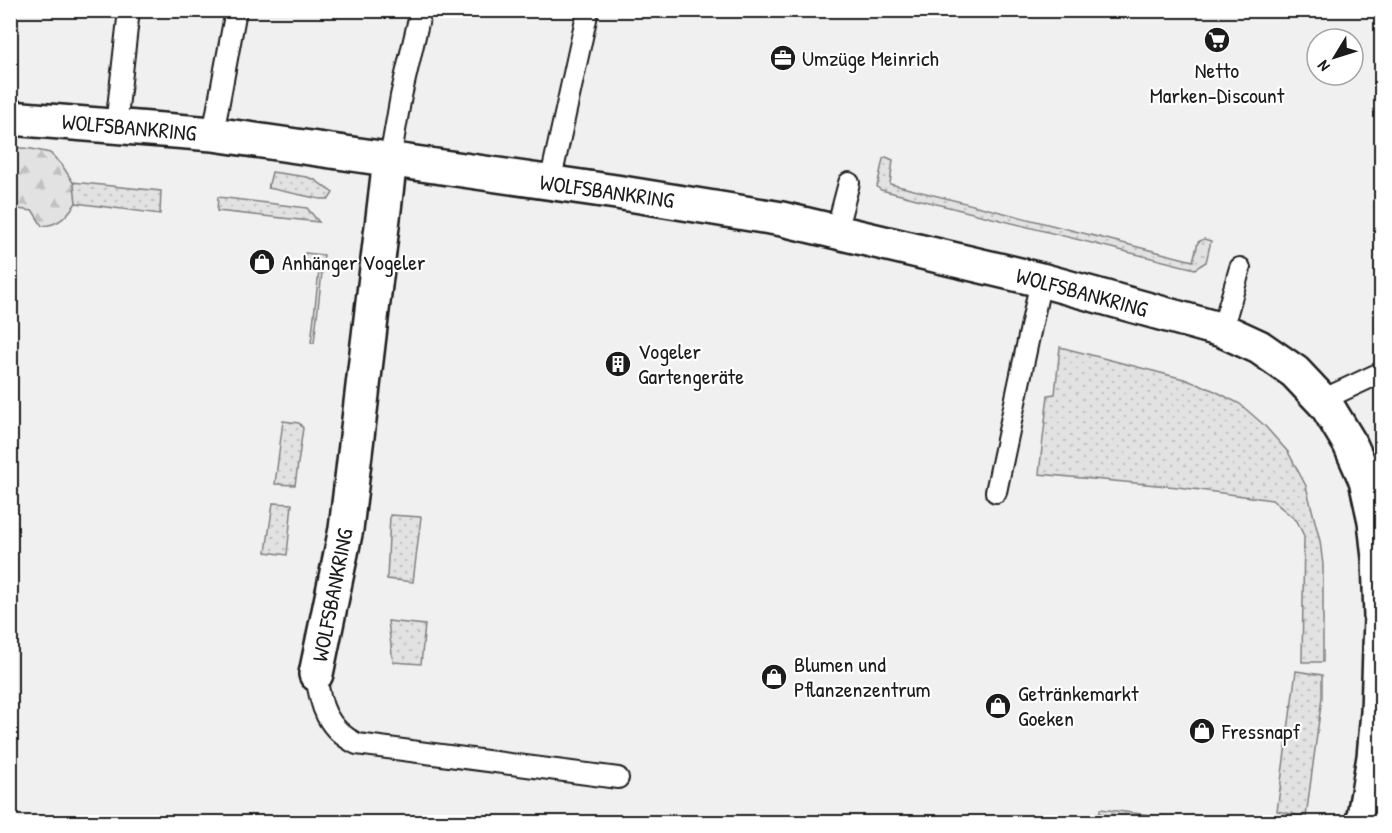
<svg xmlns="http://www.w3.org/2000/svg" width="1392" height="833" viewBox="0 0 1392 833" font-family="'Patrick Hand',sans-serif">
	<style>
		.built { fill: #f0f0f0; fill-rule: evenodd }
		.grass { fill: url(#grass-dots); stroke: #7f7f7f; stroke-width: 1.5 }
		.forest { fill: url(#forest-firs); stroke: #7f7f7f; stroke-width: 1.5 }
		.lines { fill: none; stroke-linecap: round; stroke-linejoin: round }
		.lane-casing { stroke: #1c1c1c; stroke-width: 24 }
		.street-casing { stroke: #1c1c1c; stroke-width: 38 }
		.lane { stroke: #fff; stroke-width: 20 }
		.street { stroke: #fff; stroke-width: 33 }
		.labels { text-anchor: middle; stroke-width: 4.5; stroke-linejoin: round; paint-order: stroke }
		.poi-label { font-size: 22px; fill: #1c1c1c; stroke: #fff; text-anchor: start }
		.street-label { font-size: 22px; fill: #1c1c1c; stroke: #fff }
	</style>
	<defs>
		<pattern id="grass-dots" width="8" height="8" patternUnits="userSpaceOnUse" patternTransform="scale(1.5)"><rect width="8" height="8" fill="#e2e2e2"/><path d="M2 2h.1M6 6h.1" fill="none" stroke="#c1c1c1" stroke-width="1.8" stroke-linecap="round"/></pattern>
		<pattern id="forest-firs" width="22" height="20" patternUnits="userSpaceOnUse" patternTransform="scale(1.5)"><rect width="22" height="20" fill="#e2e2e2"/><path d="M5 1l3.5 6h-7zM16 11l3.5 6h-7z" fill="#c1c1c1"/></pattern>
	</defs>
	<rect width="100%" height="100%" fill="#fff"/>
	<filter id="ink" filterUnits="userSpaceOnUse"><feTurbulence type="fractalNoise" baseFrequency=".0167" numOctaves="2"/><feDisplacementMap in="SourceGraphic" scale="12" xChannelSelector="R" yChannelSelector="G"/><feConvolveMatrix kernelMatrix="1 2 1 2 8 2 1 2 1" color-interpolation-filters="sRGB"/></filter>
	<g filter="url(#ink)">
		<path class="built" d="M 11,11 L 1381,11 L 1381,822 L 11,822 ZM 1317,39 L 1353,39 L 1353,75 L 1317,75 Z"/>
		<g class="grass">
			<path d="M 886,157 L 893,160 L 890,184 L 1193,261 L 1198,242 L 1204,239 L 1211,241 L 1206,262 L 1195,269 L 881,190 L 877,187 L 883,159 Z"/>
			<path d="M 272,172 L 307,177 L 315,180 L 333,193 L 329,199 L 320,199 L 268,188 Z"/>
			<path d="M 72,182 L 161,191 L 160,214 L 76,203 Z"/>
			<path d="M 218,197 L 307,208 L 319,222 L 217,211 Z"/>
			<path d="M 305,253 L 324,255 L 314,343 L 311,343 L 320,262 L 304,260 Z"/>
			<path d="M 1060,347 L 1184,379 L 1215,391 L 1240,404 L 1264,425 L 1288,452 L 1306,486 L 1320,541 L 1323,565 L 1323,662 L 1302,662 L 1304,536 L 1297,521 L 1272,500 L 1178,487 L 1039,474 L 1048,395 L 1055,394 Z"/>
			<path d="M 283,421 L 299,423 L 303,428 L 295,485 L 275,484 Z"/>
			<path d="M 273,503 L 292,504 L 287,555 L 266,552 Z"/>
			<path d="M 390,515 L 421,517 L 413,582 L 387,579 Z"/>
			<path d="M 388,621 L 425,625 L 421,664 L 393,662 Z"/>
			<path d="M 1296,671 L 1322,675 L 1322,697 L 1306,817 L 1277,811 Z"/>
			<path d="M 1100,809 L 1208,822 L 1105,822 L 1099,820 Z"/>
		</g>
		<path class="forest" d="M 11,147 L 32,149 L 50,153 L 62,165 L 74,184 L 76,203 C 66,217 59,225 42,226 L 33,211 L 11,208 Z"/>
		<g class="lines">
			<g class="lane-casing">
				<g id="lane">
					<path d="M 116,126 L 129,10"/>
					<path d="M 213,134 L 236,10"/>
					<path d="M 390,159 L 401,96 L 421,10"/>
					<path d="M 550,183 L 588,10"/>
					<path d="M 836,232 L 849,183"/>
					<path d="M 1222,330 L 1240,268"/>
					<path d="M 1322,400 L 1382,372"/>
					<path d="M 996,492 L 1041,280"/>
					<path d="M 316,674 C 320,706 327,729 357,744 L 618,778"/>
				</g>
			</g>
			<g class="street-casing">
				<g id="street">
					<path d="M 10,118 L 213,134 L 616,192 L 782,219 L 1041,280 L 1222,330 L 1259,347 L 1295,372 L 1327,406 L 1350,444 L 1366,480 L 1375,521 L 1379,558 L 1381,617 L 1378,712 L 1374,757 L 1363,822"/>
					<path d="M 316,674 L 346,529 L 390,159"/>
				</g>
			</g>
			<use href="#lane" class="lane"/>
			<use href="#street" class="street"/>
		</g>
	</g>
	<defs>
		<g id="supermarket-disc" transform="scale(1.35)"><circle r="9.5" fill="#1c1c1c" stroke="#fff"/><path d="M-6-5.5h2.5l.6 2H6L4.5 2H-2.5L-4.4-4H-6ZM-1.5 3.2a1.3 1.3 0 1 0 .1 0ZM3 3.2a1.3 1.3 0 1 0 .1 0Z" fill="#fff"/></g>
		<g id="office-disc" transform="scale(1.35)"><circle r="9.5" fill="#1c1c1c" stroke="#fff"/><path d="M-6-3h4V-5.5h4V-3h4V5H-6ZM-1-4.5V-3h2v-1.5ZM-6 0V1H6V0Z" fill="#fff"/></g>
		<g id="shop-disc" transform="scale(1.35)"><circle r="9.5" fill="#1c1c1c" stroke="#fff"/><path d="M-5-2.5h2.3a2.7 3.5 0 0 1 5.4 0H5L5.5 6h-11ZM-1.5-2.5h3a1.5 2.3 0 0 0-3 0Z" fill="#fff"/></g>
		<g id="building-disc" transform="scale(1.35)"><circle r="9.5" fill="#1c1c1c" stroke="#fff"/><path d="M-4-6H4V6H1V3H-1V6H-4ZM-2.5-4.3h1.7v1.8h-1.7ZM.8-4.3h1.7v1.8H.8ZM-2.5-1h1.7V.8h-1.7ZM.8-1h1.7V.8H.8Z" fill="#fff"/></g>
	</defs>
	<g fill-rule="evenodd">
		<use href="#supermarket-disc" x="1217" y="40"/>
		<use href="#office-disc" x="783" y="58"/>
		<use href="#shop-disc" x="262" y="262"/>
		<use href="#building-disc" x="618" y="364"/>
		<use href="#shop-disc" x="774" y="677"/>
		<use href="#shop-disc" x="998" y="706"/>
		<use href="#shop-disc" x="1202" y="731"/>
	</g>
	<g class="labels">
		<g class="poi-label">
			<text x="802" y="66">Umzüge Meinrich</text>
			<text x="1217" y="78" text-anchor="middle">Netto<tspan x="1217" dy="25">Marken-Discount</tspan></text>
			<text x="282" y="270">Anhänger Vogeler</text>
			<text x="638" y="359">Vogeler<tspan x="638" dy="25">Gartengeräte</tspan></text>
			<text x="794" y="672">Blumen und<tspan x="794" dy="25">Pflanzenzentrum</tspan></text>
			<text x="1018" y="701">Getränkemarkt<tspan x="1018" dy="25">Goeken</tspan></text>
			<text x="1222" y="739">Fressnapf</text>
		</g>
		<g class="street-label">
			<text transform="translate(129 127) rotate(5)" y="8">WOLFSBANKRING</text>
			<text transform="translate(607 191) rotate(8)" y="8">WOLFSBANKRING</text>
			<text transform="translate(1082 292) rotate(15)" y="8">WOLFSBANKRING</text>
			<text transform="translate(332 595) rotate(-79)" y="8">WOLFSBANKRING</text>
		</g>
	</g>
	<rect width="1392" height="833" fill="none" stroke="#fff" stroke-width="36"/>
	<rect x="18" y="18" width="1356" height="797" fill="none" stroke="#1c1c1c" stroke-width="2" filter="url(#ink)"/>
	<g transform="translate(1335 57) rotate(232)"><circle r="28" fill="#ffffff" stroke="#a4a4a4" stroke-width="1.5"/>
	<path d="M0-4.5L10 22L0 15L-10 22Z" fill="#1c1c1c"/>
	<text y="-9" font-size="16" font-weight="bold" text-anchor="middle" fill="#1c1c1c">N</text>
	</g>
</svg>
